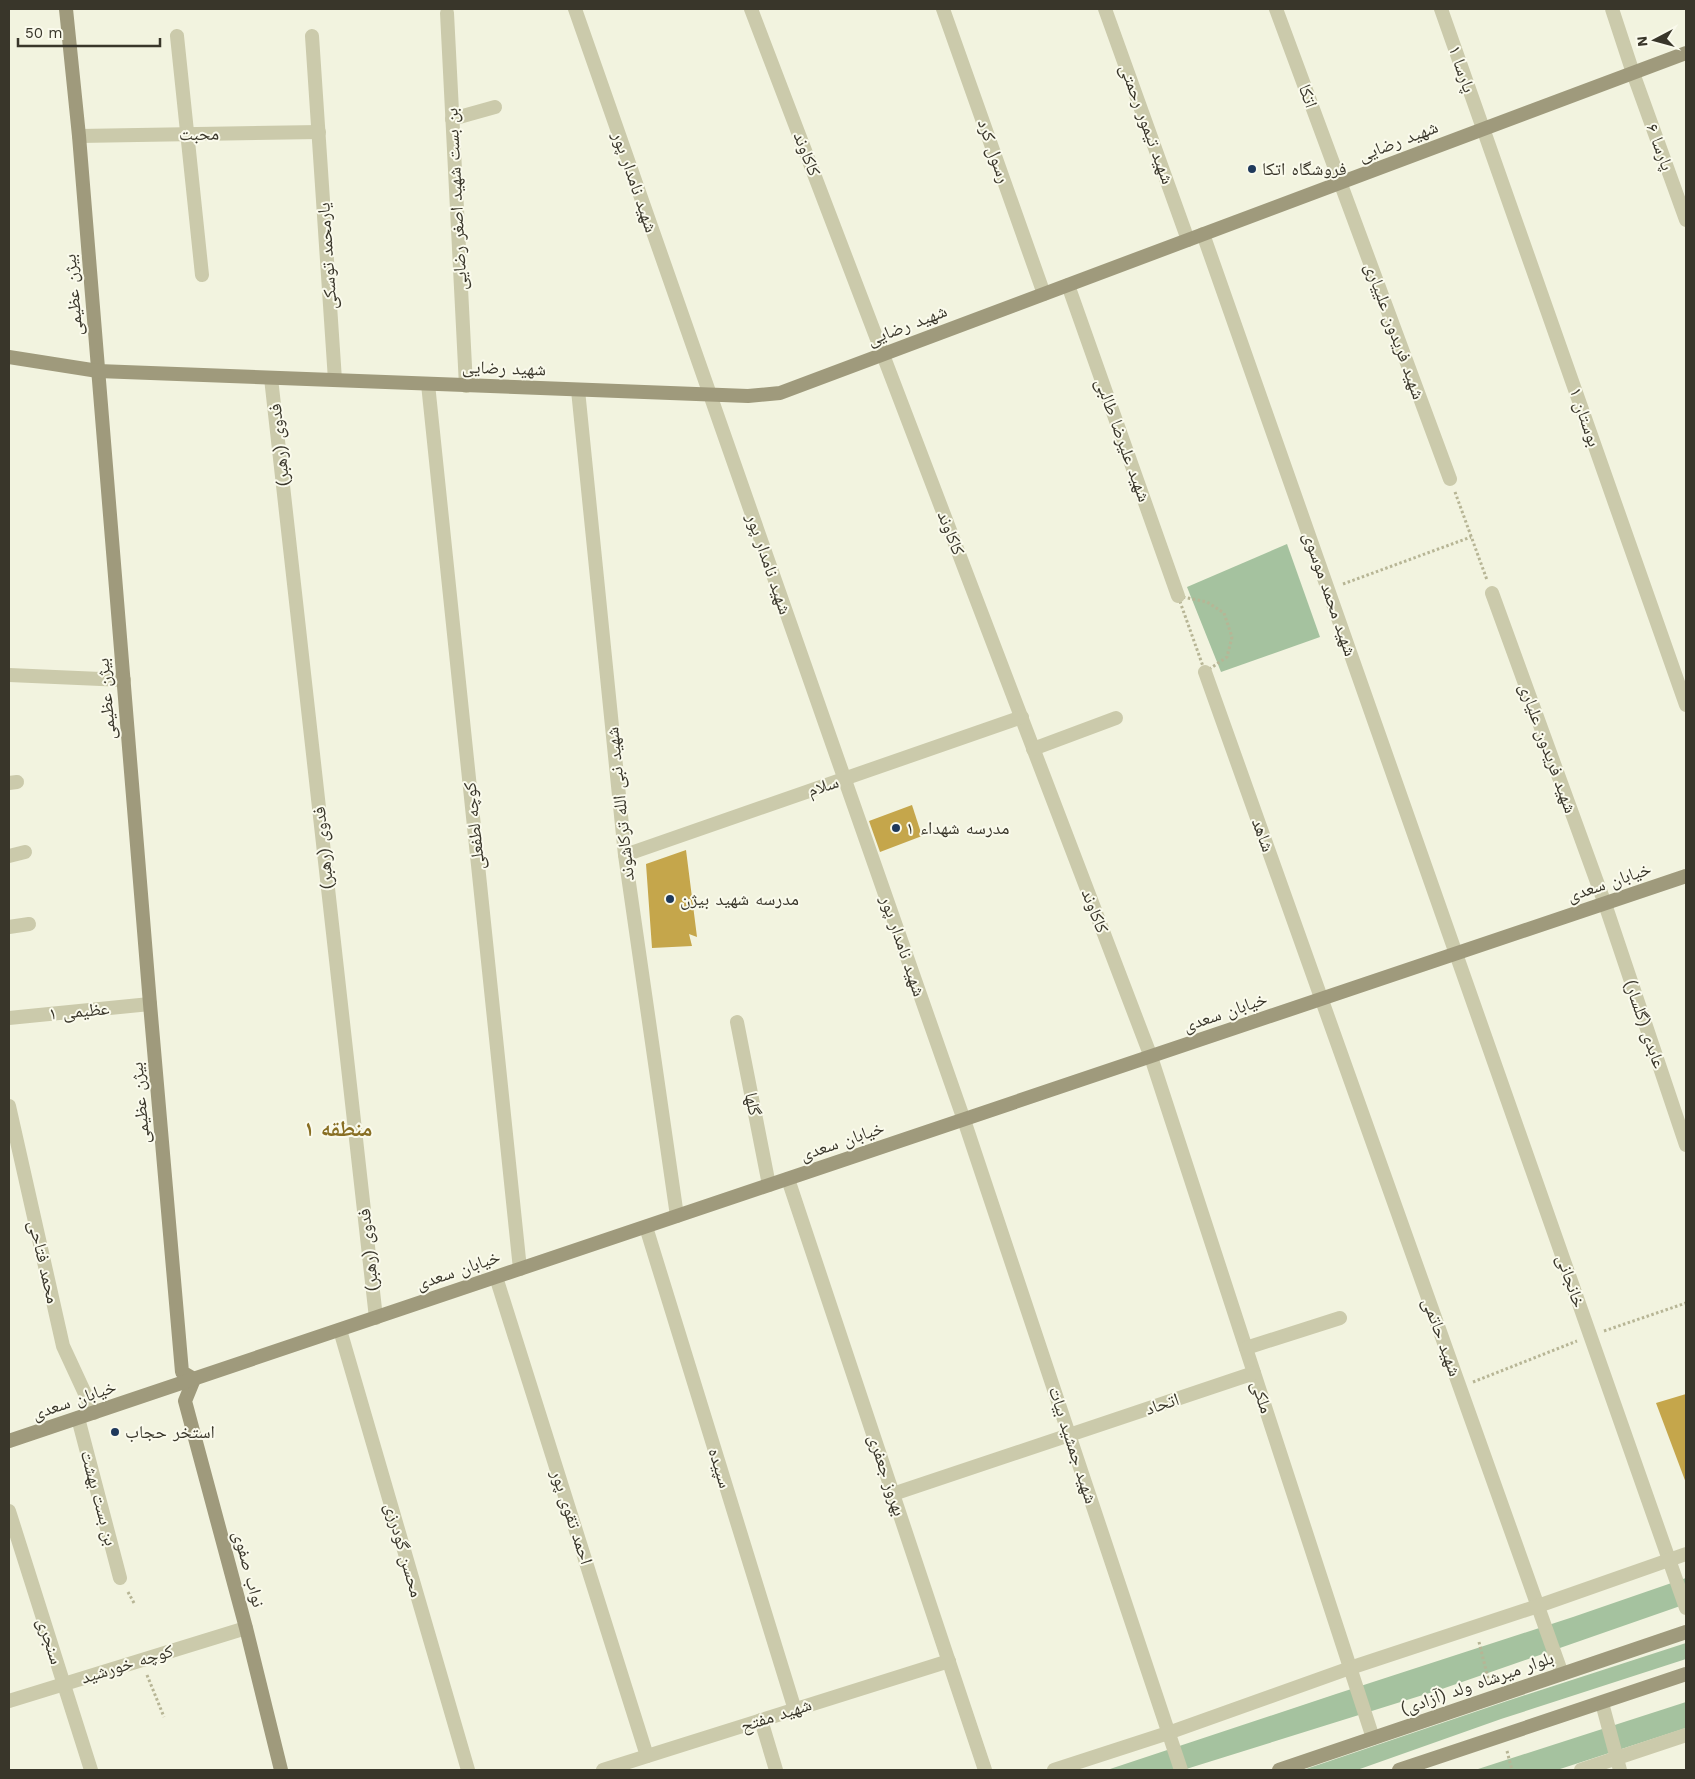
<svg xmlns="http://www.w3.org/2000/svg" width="1695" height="1779" viewBox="0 0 1695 1779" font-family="'Work Sans','Noto Naskh Arabic',sans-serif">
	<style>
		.green { fill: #a5c29f }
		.building { fill: #c5a64b }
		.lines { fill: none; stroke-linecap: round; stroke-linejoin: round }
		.path { stroke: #b7b595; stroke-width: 3; stroke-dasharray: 2.5 2.5; stroke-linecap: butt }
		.minor { stroke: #cbcaab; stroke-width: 14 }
		.secondary { stroke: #9f9a7c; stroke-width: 14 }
		.poi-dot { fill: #1f395b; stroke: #fafaec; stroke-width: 2 }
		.labels { text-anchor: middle; stroke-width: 4; stroke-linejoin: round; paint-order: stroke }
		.street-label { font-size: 18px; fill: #39362a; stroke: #fafaec }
		.poi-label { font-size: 18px; fill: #39362a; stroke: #fafaec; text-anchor: start }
		.district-label { font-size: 22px; font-weight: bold; fill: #886e23; stroke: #fafaec }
	</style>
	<rect width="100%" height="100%" fill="#f2f3df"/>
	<g class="green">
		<path d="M 1287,544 L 1320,637 L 1221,672 L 1187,587 Z"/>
		<path d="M 1686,1578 L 1686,1604 L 1439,1690 L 1183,1770 L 1107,1770 L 1336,1694 L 1573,1617 Z"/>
		<path d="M 1686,1643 L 1686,1659 L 1501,1719 L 1357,1770 L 1303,1770 L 1510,1700 Z"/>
		<path d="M 1686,1702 L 1686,1728 L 1557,1770 L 1475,1770 Z"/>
	</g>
	<g class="building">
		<path d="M 912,805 L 922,836 L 880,852 L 869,821 Z"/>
		<path d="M 686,850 L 697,937 L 689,934 L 692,946 L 652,948 L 646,864 Z"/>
		<path d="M 1686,1394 L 1686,1483 L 1656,1403 Z"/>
	</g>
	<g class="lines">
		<g class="path">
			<path d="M 1455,492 L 1487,580"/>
			<path d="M 1343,584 L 1471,537"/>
			<path d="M 1178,596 L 1207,602 L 1224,613 L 1232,637 L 1227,657 L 1205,672 Z"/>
			<path d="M 1604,1331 L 1686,1303"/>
			<path d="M 1473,1382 L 1577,1341"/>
			<path d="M 128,1592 L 134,1603"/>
			<path d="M 1479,1642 L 1489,1682"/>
			<path d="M 147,1675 L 164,1717"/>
			<path d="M 1507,1751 L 1512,1770"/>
		</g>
		<g class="minor">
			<path d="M 575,9 L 964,1120 L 1181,1770"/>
			<path d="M 751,9 L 1151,1057 L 1373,1738"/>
			<path d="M 943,9 L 1044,294"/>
			<path d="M 1105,9 L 1188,240"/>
			<path d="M 1276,9 L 1450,479"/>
			<path d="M 1441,9 L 1686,705"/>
			<path d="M 1612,9 L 1633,73 L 1686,220"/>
			<path d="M 447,13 L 466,386"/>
			<path d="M 177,36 L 202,275"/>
			<path d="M 312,36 L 335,380"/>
			<path d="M 452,119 L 495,107"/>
			<path d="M 79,136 L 319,132"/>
			<path d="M 1203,234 L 1686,1608"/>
			<path d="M 1068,285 L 1178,596"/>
			<path d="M 271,378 L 376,1318"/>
			<path d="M 428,384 L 520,1269"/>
			<path d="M 578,390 L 625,855 L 677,1216"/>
			<path d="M 1492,593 L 1605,904 L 1686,1145"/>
			<path d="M 1205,672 L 1562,1674"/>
			<path d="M 9,675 L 124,680"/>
			<path d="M 1033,749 L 1116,718"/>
			<path d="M 9,783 L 17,782"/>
			<path d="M 625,855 L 1022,717"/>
			<path d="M 9,856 L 25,852"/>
			<path d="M 9,927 L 29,924"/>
			<path d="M 9,1018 L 150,1004"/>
			<path d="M 737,1022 L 769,1185"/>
			<path d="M 9,1106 L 63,1346 L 94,1413"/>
			<path d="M 788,1179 L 985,1770"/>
			<path d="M 646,1227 L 795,1710"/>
			<path d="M 496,1277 L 647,1756"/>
			<path d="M 340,1330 L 468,1770"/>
			<path d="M 1246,1348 L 1340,1318"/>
			<path d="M 78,1418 L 120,1578"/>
			<path d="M 893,1494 L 1254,1373"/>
			<path d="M 9,1511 L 91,1770"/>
			<path d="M 9,1701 L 246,1628"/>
			<path d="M 1602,1703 L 1620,1770"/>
			<path d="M 761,1720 L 776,1770"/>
			<path d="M 603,1770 L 949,1661"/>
			<path d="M 1054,1770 L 1168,1733 L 1350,1668 L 1538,1606 L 1686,1554"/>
			<path d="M 1581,1770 L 1686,1735"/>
		</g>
		<g class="secondary">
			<path d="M 66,9 L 79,136 L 150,1004 L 182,1372 L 194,1379 L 185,1401 L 246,1628 L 281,1770"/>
			<path d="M 9,357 L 98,371 L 748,396 L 780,393 L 1686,53"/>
			<path d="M 9,1441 L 1686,876"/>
			<path d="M 1279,1770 L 1686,1632"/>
			<path d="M 1399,1770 L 1686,1674"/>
		</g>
	</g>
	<g class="poi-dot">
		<circle cx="1252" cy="169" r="5"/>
		<circle cx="896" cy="828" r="5"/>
		<circle cx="670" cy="899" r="5"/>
		<circle cx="115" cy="1432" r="5"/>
	</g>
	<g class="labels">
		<g class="street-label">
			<text transform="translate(1462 69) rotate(71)" y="6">پارسا ۱</text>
			<text transform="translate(1308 96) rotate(70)" y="6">اتکا</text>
			<text transform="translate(1147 124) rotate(70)" y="6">شهید تیمور رحمتی</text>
			<text transform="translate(199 134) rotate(-1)" y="6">محبت</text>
			<text transform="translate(1398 141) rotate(-21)" y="6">شهید رضایی</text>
			<text transform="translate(1660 147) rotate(70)" y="6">پارسا ۶</text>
			<text transform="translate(994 151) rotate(71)" y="6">رسول کرد</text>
			<text transform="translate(807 154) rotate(69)" y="6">کاکاوند</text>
			<text transform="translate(635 182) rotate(71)" y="6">شهید نامدار پور</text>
			<text transform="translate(456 199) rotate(-93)" y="6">بن بست شهید اصغر رضایی</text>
			<text transform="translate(327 256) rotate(-94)" y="6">یارمحمد توسکی</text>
			<text transform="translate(73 295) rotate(-95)" y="6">بیژن عظیمی</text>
			<text transform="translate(907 325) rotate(-21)" y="6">شهید رضایی</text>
			<text transform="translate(1395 331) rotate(70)" y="6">شهید فریدون علییاری</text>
			<text transform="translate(504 368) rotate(2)" y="6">شهید رضایی</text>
			<text transform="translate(1585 417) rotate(71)" y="6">بوستان ۱</text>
			<text transform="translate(1123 440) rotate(70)" y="6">شهید علیرضا طالبی</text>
			<text transform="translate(279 445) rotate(-96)" y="6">فدوی (رهبر)</text>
			<text transform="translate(951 533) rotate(69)" y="6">کاکاوند</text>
			<text transform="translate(769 564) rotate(71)" y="6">شهید نامدار پور</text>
			<text transform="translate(1330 594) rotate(71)" y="6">شهید محمد موسوی</text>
			<text transform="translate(106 699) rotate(-95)" y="6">بیژن عظیمی</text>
			<text transform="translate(1548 748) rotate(70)" y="6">شهید فریدون علیاری</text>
			<text transform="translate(823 786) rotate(-19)" y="6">سلام</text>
			<text transform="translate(620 804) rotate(-96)" y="6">شهید نبی الله ترکاشوند</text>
			<text transform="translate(474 826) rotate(-96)" y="6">کوچه لطفعلی</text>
			<text transform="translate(1263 835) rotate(70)" y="6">شاهد</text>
			<text transform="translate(323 848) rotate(-96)" y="6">فدوی (رهبر)</text>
			<text transform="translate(1609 882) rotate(-19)" y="6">خیابان سعدی</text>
			<text transform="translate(1095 911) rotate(69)" y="6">کاکاوند</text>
			<text transform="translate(903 946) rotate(71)" y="6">شهید نامدار پور</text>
			<text transform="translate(79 1011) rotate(-5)" y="6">عظیمی ۱</text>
			<text transform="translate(1225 1012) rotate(-19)" y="6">خیابان سعدی</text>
			<text transform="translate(1645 1024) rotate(71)" y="6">عابدی (گلسار)</text>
			<text transform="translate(140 1103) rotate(-95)" y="6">بیژن عظیمی</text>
			<text transform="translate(753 1104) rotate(79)" y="6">گلها</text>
			<text transform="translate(842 1141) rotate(-19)" y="6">خیابان سعدی</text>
			<text transform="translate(368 1250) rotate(-96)" y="6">فدوی (رهبر)</text>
			<text transform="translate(44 1262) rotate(77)" y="6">محمد فتاحی</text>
			<text transform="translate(458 1270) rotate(-19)" y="6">خیابان سعدی</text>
			<text transform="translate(1571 1281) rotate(71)" y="6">خانجانی</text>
			<text transform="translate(1442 1337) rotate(70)" y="6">شهید حاتمی</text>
			<text transform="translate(1262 1397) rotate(72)" y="6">ملکی</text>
			<text transform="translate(74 1400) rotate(-19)" y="6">خیابان سعدی</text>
			<text transform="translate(1162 1404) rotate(-19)" y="6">اتحاد</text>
			<text transform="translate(1073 1445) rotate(72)" y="6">شهید جمشید بیات</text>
			<text transform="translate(720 1468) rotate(73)" y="6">سپیده</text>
			<text transform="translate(887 1475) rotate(72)" y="6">بهروز جعفری</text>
			<text transform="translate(99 1498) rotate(75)" y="6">بن بست بهشت</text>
			<text transform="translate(572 1517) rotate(72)" y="6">احمد تقوی پور</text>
			<text transform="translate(404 1550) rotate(74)" y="6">محسن گودرزی</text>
			<text transform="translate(249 1569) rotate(75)" y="6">نواب صفوی</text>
			<text transform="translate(50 1641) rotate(72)" y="6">سنجری</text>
			<text transform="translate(127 1664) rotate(-17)" y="6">کوچه خورشید</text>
			<text transform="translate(1477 1683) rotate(-19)" y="6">بلوار میرشاه ولد (آزادی)</text>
			<text transform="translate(776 1715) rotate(-18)" y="6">شهید مفتح</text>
		</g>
		<g class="poi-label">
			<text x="1262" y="175">فروشگاه اتکا</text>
			<text x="906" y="834">مدرسه شهداء ۱</text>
			<text x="680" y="905">مدرسه شهید بیژن</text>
			<text x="125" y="1438">استخر حجاب</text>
		</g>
		<g class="district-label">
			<text x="338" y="1136">منطقه ۱</text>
		</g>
	</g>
	<rect width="1695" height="1779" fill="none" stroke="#39362a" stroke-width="20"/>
	<g transform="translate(1655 40) rotate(264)" stroke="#fafaec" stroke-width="4" paint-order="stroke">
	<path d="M0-4L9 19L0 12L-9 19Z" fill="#39362a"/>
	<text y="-8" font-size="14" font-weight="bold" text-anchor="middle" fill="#39362a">N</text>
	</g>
	<path d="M18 38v8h142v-8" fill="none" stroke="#39362a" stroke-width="2.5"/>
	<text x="25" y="38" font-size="15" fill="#39362a" stroke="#fafaec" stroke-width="4" paint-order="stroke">50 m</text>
</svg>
